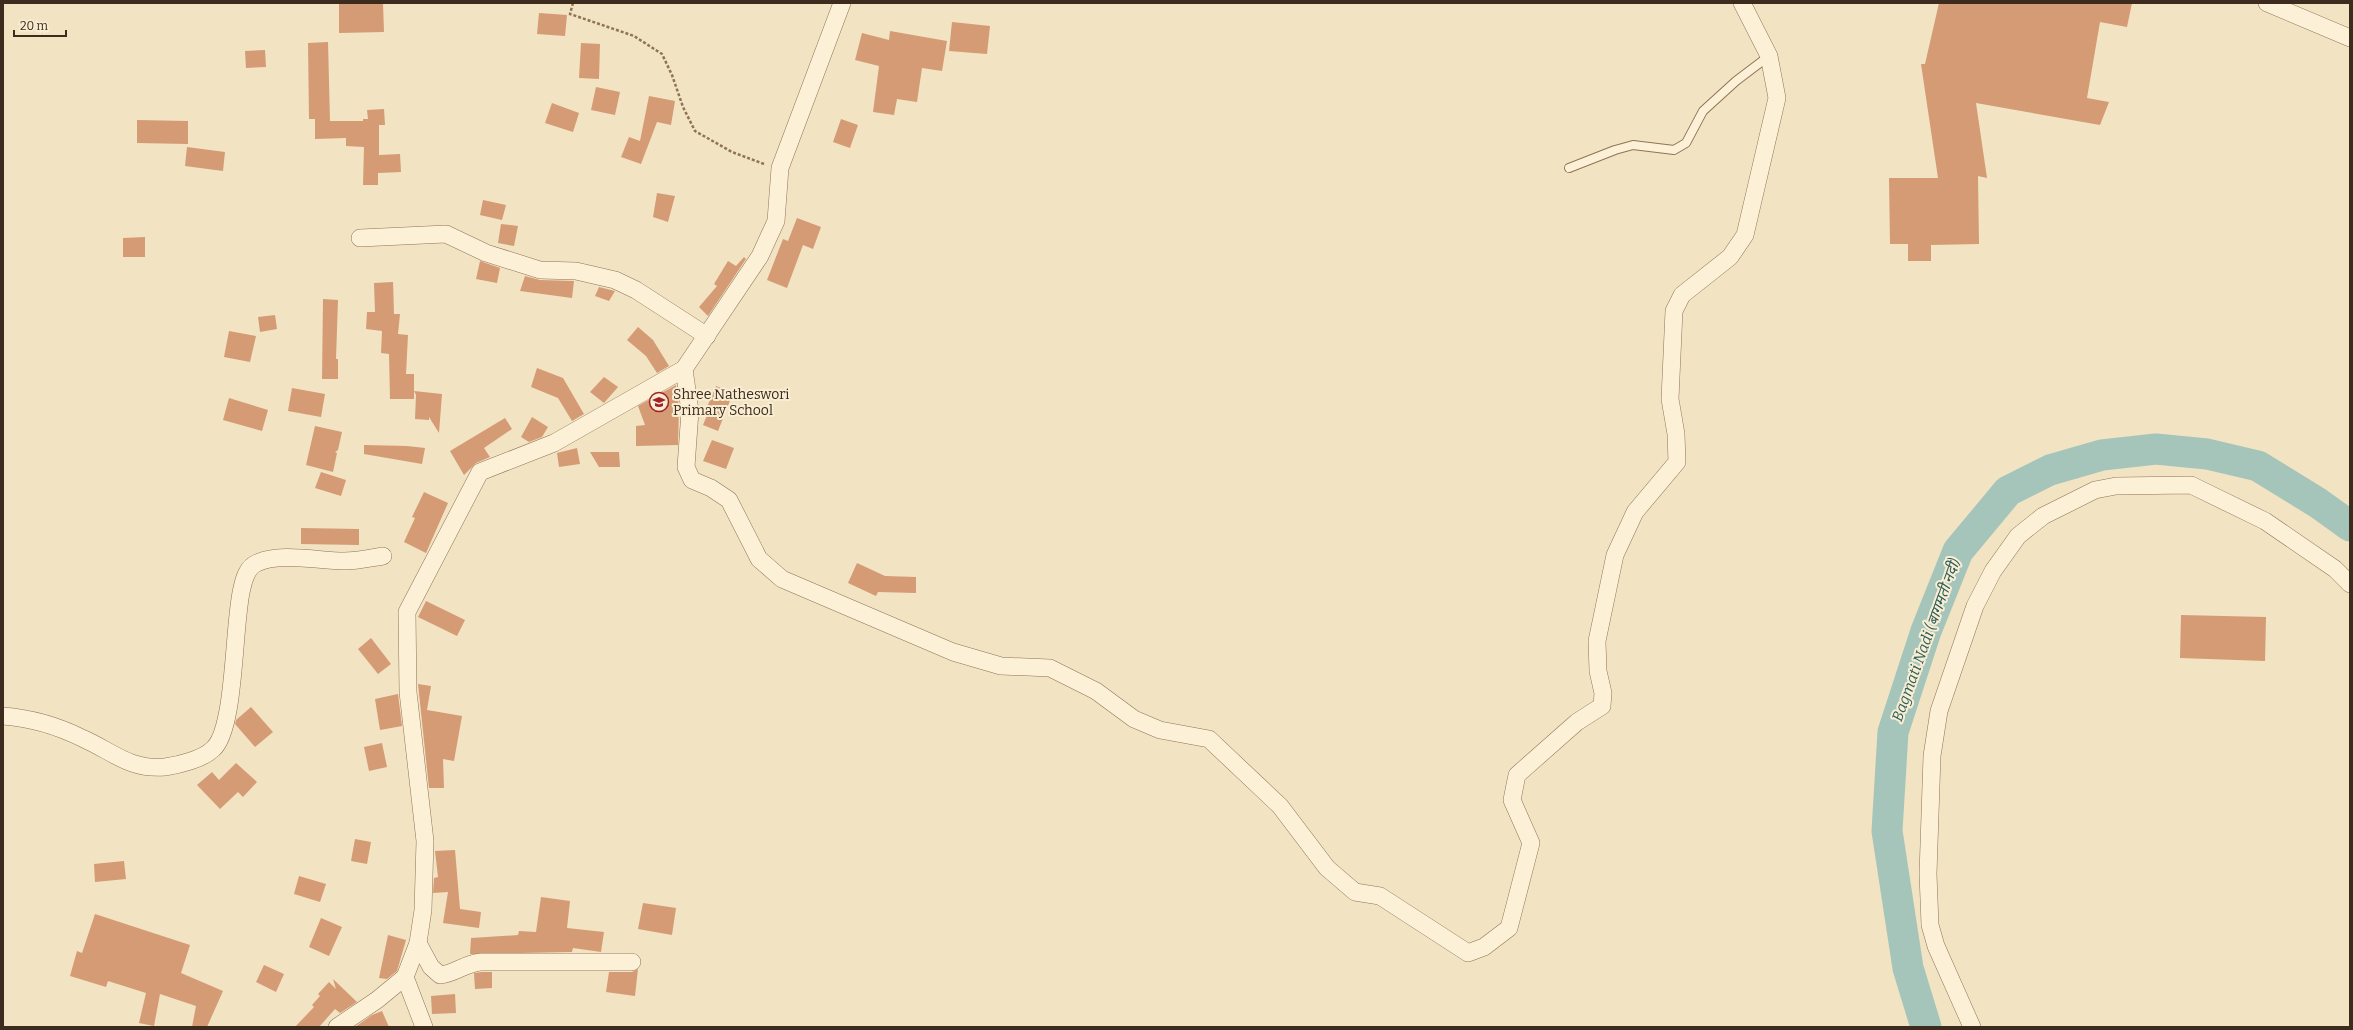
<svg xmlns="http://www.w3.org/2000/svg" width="2353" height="1030" viewBox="0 0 2353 1030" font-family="Bitter,'Noto Sans Devanagari',serif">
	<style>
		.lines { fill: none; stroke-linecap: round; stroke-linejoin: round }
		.river { stroke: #a5c5bb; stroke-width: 31 }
		.building { fill: #d49b75 }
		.service-casing { stroke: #8e7457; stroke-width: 10 }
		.minor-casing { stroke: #8e7457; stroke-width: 18 }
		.path { stroke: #8e7457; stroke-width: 2.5; stroke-dasharray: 3 2; stroke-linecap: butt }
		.service { stroke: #fcf0d7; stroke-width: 8 }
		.minor { stroke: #fcf0d7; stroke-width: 17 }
		.labels { text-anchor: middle; stroke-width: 4; stroke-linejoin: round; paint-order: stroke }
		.poi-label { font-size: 14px; fill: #3d2c1d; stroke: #f9edd3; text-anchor: start }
		.water-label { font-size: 15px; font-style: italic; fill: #2b5e5a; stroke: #f9edd3 }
	</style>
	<rect width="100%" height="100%" fill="#f2e3c3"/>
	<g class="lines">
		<path class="river" d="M 1926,1027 L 1908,968 L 1887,831 L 1893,732 L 1926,631 L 1958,551 L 2008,491 L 2050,470 L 2102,455 L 2156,449 L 2207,454 L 2258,466 L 2318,503 L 2350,526"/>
	</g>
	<g class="building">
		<path d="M 339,3 L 383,3 L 384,32 L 339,33 Z"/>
		<path d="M 1939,3 L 2132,3 L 2127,27 L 2100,22 L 2087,98 L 2109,102 L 2100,125 L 1976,103 L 1987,178 L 1978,176 L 1979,244 L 1931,245 L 1931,261 L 1908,261 L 1908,244 L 1890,244 L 1889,178 L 1938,178 L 1921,64 L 1925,64 Z"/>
		<path d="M 539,13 L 567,15 L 565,36 L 537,34 Z"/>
		<path d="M 952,22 L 990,26 L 987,54 L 949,51 Z"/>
		<path d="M 890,31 L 947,41 L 942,71 L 922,68 L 917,102 L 897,99 L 894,115 L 873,112 L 879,66 L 855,60 L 862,33 L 889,40 Z"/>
		<path d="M 328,42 L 330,121 L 363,121 L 363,119 L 368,119 L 367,110 L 384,109 L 385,125 L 379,125 L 379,155 L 400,154 L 401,172 L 378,173 L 378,185 L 363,185 L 364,147 L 346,146 L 346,138 L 315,139 L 315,119 L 309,119 L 308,43 Z"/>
		<path d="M 581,43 L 600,44 L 599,79 L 579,78 Z"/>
		<path d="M 265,50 L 266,67 L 246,68 L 245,51 Z"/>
		<path d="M 596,87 L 620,92 L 615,115 L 591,110 Z"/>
		<path d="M 649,96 L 675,101 L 671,125 L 657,122 L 641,164 L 621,157 L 629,137 L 640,141 Z"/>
		<path d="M 552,103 L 579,113 L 573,132 L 545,123 Z"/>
		<path d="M 841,119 L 858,125 L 850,148 L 833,142 Z"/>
		<path d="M 137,120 L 188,121 L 188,144 L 137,143 Z"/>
		<path d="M 187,147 L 225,152 L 223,171 L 185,166 Z"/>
		<path d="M 657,193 L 675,196 L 668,222 L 653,217 Z"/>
		<path d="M 483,200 L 506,205 L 502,220 L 480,215 Z"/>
		<path d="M 797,218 L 821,227 L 813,249 L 803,245 L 787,288 L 767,280 L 783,239 L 788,241 Z"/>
		<path d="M 501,224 L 518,226 L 514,246 L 498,243 Z"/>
		<path d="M 145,237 L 145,257 L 123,257 L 123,238 Z"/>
		<path d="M 744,257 L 746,259 L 708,316 L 699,307 L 717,286 L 714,284 L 728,261 L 736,266 Z"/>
		<path d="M 480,261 L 500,268 L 497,283 L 476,279 Z"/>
		<path d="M 525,276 L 540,280 L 574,281 L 572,298 L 520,291 Z"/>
		<path d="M 393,282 L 394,314 L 400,314 L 398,334 L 408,335 L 406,374 L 414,374 L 414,391 L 442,394 L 439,433 L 429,417 L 429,420 L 415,419 L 416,395 L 414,391 L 414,399 L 390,399 L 389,354 L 381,353 L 382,331 L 366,329 L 367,312 L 375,312 L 374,283 Z"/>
		<path d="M 599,287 L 615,291 L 609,301 L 595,296 Z"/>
		<path d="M 323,299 L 338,300 L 336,359 L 338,359 L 338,379 L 322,379 Z"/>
		<path d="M 275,315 L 277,329 L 260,332 L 258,317 Z"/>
		<path d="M 638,327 L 653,340 L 669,366 L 657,373 L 646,356 L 627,340 Z"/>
		<path d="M 229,331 L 256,336 L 250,362 L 224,357 Z"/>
		<path d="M 537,368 L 563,378 L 584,414 L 572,421 L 558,398 L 531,387 Z"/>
		<path d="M 604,377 L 618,387 L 604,403 L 590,392 Z"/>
		<path d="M 676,385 L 679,407 L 678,445 L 636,446 L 636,426 L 645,425 L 638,406 Z"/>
		<path d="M 716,386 L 733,393 L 718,431 L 703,425 L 710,408 L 707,407 Z"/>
		<path d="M 292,388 L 325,394 L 321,417 L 288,411 Z"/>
		<path d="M 229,398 L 268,410 L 262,431 L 223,420 Z"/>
		<path d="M 532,417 L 548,427 L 542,437 L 529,442 L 521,437 Z"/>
		<path d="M 505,418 L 512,429 L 484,448 L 490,457 L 476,463 L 464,475 L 450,451 Z"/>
		<path d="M 315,426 L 342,432 L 338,450 L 335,452 L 337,453 L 333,472 L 306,465 Z"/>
		<path d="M 712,440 L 734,448 L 726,469 L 703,461 Z"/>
		<path d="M 364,445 L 407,446 L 425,448 L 422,464 L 364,454 Z"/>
		<path d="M 577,448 L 580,464 L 559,467 L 557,453 Z"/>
		<path d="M 590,452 L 619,452 L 620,467 L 599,467 Z"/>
		<path d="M 321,472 L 346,480 L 341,496 L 315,488 Z"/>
		<path d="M 424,492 L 448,503 L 426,553 L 404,542 L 415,518 L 412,517 Z"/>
		<path d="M 301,528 L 359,529 L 359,545 L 301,544 Z"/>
		<path d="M 857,563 L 885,576 L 916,577 L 916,593 L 878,592 L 876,596 L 848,583 Z"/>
		<path d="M 426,601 L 465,620 L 457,636 L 418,617 Z"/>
		<path d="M 2181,615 L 2266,617 L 2265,661 L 2180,658 Z"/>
		<path d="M 371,638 L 391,664 L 378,674 L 358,649 Z"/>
		<path d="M 418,684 L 431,686 L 427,710 L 462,716 L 454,761 L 443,759 L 444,788 L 429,788 Z"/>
		<path d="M 398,694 L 402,726 L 380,730 L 375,699 Z"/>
		<path d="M 251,707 L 273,732 L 255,747 L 235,724 L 236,720 Z"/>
		<path d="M 382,743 L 387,767 L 369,771 L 364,747 Z"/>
		<path d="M 236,763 L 257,782 L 243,797 L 238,792 L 220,809 L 197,785 L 212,772 L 219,780 Z"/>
		<path d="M 355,839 L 371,842 L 367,864 L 351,861 Z"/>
		<path d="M 455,850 L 460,909 L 481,912 L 479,928 L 443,923 L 448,892 L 433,893 L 434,878 L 438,877 L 435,851 Z"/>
		<path d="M 124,861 L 126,879 L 95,882 L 94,864 Z"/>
		<path d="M 299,876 L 326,884 L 320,902 L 294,894 Z"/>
		<path d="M 541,897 L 570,901 L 567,928 L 604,932 L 601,952 L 573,948 L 572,952 L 470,954 L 471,938 L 518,935 L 519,931 L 536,932 Z"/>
		<path d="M 643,903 L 676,908 L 672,935 L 638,929 Z"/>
		<path d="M 95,914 L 190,945 L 181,973 L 223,991 L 207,1027 L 192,1027 L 196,1006 L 160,994 L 154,1026 L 139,1023 L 146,993 L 108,981 L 106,987 L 70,976 L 77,951 L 82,953 Z"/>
		<path d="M 321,918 L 342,927 L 329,956 L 309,947 Z"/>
		<path d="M 388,935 L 406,940 L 397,971 L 387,979 L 379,978 Z"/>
		<path d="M 264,965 L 284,974 L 276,992 L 256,982 Z"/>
		<path d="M 638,969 L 635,996 L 606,992 L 609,972 L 632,972 Z"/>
		<path d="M 482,972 L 492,972 L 492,988 L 475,989 L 474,973 Z"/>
		<path d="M 333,979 L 357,1002 L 340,1013 L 335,1009 L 319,1027 L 295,1027 L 314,1007 L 312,1005 L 320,996 L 318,994 L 329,982 L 336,989 Z"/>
		<path d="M 455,994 L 456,1013 L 432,1014 L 431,996 Z"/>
		<path d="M 382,1011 L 389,1027 L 355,1027 L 372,1015 Z"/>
	</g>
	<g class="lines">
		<g class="service-casing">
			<path id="service" d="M 1569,168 L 1615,150 L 1633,145 L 1674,150 L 1686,143 L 1703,111 L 1736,81 L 1769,56"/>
		</g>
		<g class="minor-casing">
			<g id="minor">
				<path d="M 2267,3 L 2350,38"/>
				<path d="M 360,238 L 446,234 L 486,253 L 540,270 L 576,271 L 615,280 L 636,290 L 707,336"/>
				<path d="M 684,369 L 690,411 L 686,467 L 692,480 L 711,488 L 729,500 L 759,559 L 782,579 L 953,652 L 1001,666 L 1050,668 L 1096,691 L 1134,719 L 1160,730 L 1209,739 L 1280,806 L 1327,868 L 1355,892 L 1380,896 L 1468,953 L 1484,947 L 1509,928 L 1531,843 L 1512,800 L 1517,775 L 1577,722 L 1602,706 L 1603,693 L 1598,671 L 1597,641 L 1615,555 L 1635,512 L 1677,462 L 1676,434 L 1670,399 L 1674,311 L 1682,295 L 1730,257 L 1745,235 L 1777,98 L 1769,56 L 1742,3"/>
				<path d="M 3,716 C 31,718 58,726 84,739 C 113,752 130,770 165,767 C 179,765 203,759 213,749 C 236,729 233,623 242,588 C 244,579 247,567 257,563 C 279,552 319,561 344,561 C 357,561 370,558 383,556"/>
				<path d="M 418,943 L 431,967 L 440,975 C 455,974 465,963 481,962 L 632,962"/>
				<path d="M 405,977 L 424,1027"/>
				<path d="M 337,1027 L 377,1000 L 405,977 L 418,943 L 423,910 L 425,841 L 408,692 L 407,612 L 480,472 L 554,443 L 684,369 L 760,256 L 776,221 L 780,168 L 842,3"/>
				<path d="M 1972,1027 L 1936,946 L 1930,925 L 1928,874 L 1932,756 L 1939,711 L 1975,606 L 1993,571 L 2018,536 L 2043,516 L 2095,490 L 2116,486 L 2191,485 L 2265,521 L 2335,569 L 2350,584"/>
			</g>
		</g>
		<path class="path" d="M 573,3 L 570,14 L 634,36 L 662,54 L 672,75 L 683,107 L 695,131 L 732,152 L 764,164"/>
		<use href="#service" class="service"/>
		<use href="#minor" class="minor"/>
	</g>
	<defs>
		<g id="school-ring" transform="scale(1)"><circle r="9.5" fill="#f9edd3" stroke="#a32124" stroke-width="1.5"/><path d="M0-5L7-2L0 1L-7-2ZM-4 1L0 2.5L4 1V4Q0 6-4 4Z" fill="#a32124"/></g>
	</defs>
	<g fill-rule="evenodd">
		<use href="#school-ring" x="659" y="402"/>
	</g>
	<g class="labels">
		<g class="poi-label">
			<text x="673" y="399">Shree Natheswori<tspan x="673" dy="16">Primary School</tspan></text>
		</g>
		<g class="water-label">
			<text transform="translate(1926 640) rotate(-70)" y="5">Bagmati Nadi (बागमती नदी)</text>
		</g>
	</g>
	<rect width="2353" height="1030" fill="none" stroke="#3d2c1d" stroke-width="8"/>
	<path d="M14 30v6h52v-6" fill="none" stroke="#3d2c1d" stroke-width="2"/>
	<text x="20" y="30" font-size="12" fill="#3d2c1d" stroke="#f9edd3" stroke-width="3" paint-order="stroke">20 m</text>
</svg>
